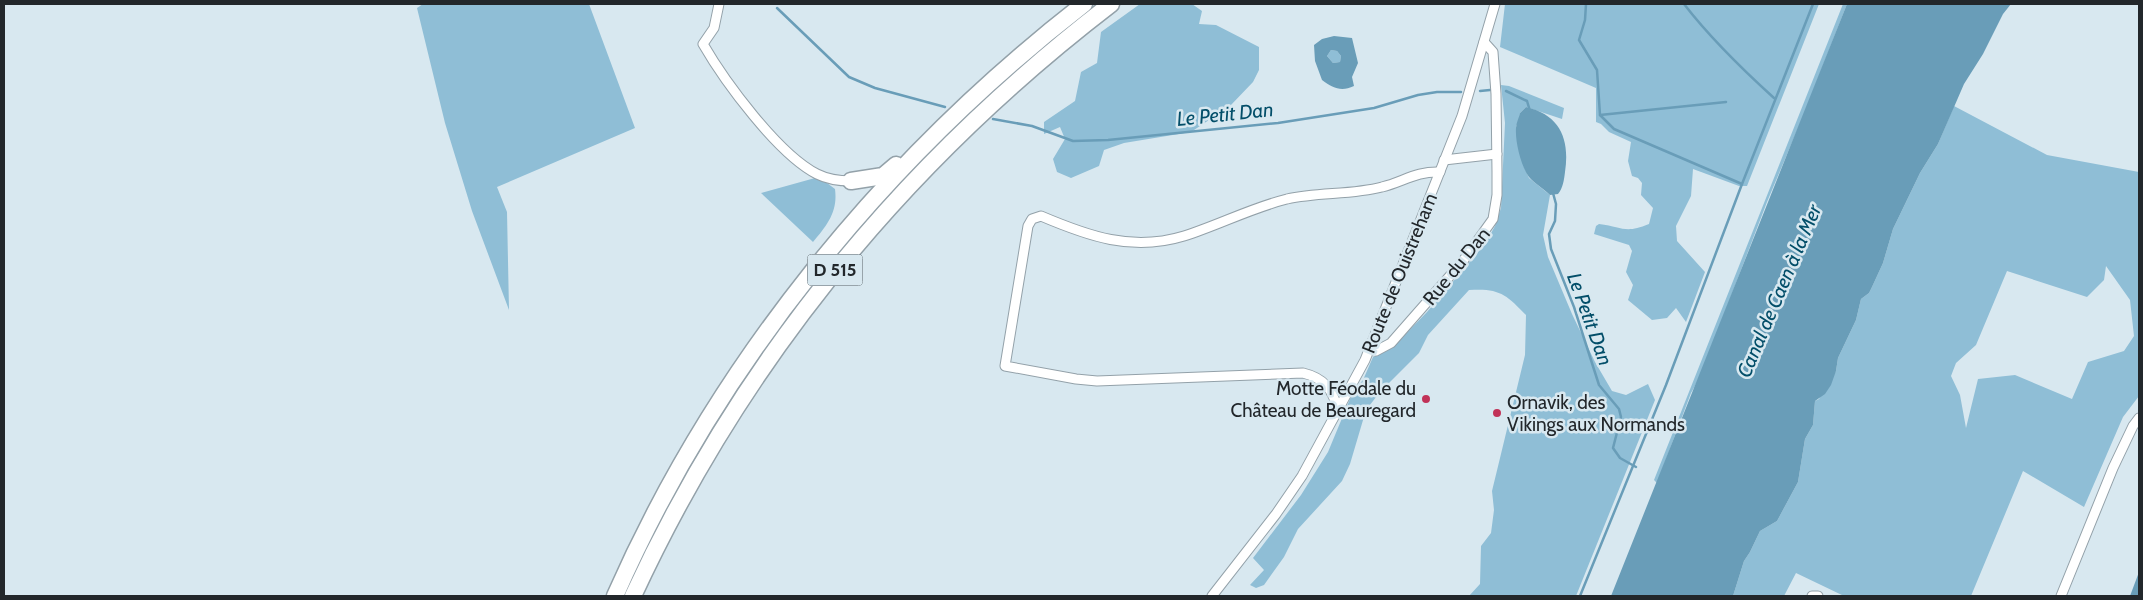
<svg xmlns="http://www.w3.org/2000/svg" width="2143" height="600" viewBox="0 0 2143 600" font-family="Cabin,sans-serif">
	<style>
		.green { fill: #8fbed6; fill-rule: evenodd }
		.water { fill: #699db8; fill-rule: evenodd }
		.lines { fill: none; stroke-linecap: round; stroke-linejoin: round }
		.stream { stroke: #699db8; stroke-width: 2.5 }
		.street-casing { stroke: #93a1a9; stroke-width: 11 }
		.highway-casing { stroke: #93a1a9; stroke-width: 19 }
		.street { stroke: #fff; stroke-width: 9 }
		.highway { stroke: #fff; stroke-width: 16 }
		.poi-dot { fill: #c13258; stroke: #d8e8f0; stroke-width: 2 }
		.labels { text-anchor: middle; stroke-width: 5; stroke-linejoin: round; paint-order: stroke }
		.shield { fill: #d8e8f0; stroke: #596166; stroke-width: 1 }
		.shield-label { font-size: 18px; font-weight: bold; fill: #22272b }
		.street-label { font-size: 19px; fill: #22272b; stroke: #d8e8f0 }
		.poi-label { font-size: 19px; fill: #22272b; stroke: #d8e8f0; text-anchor: end }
		.water-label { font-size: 20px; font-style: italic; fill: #034e69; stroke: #d8e8f0 }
	</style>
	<rect width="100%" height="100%" fill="#d8e8f0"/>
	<g class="green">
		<path d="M 423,4 L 589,4 L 635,128 L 497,187 L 507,212 L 509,310 L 472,211 L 445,123 L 417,8 Z"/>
		<path d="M 1140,4 L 1192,4 L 1202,11 L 1199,24 L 1216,25 L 1259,47 L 1259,70 L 1253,82 L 1230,106 L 1191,132 L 1124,143 L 1104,150 L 1099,166 L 1071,178 L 1057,172 L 1053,159 L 1065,139 L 1060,127 L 1044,134 L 1044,122 L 1075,101 L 1081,72 L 1097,63 L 1101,32 Z"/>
		<path d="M 1505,4 L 1819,4 L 1747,186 L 1739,186 L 1693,169 L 1691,196 L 1676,226 L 1677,241 L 1705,272 L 1686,322 L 1676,308 L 1667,318 L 1652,320 L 1628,300 L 1633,285 L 1626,272 L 1632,251 L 1629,245 L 1594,234 L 1596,226 L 1599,224 C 1623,227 1625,234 1649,224 L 1653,208 L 1641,195 L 1642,183 L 1638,178 L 1632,176 L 1628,161 L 1631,142 L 1609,132 L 1601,124 L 1596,122 L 1596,88 L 1500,47 Z"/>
		<path d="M 1843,4 L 1847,4 L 1804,114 L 1767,202 L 1715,338 C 1706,356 1702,375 1691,393 L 1657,483 L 1654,480 Z"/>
		<path d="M 1331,50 L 1337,51 L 1341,56 L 1340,62 L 1333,63 L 1327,56 Z"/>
		<path d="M 1501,85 L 1509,86 L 1564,108 L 1562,119 L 1526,107 L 1520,113 L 1519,121 L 1516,126 L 1518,143 L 1524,167 L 1529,178 L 1550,195 L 1543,235 L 1548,257 L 1572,314 L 1595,362 L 1612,391 L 1626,395 L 1648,384 L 1655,400 L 1576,596 L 1469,596 L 1480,584 L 1481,546 L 1491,533 L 1494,510 L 1492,491 L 1525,355 L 1526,315 C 1506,294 1499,288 1469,290 L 1428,335 L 1419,353 L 1380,392 L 1366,410 L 1350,464 L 1342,481 L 1298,529 L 1284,557 L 1264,585 L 1256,588 L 1250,585 L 1264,570 L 1253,558 L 1301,495 L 1328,452 L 1350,399 L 1355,389 L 1363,380 L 1373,357 L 1392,348 L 1427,312 L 1485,244 L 1495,226 L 1501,208 L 1505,123 Z"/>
		<path d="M 1954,106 L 2047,155 L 2139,172 L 2139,396 L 2123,417 L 2084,507 L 2023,471 L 1971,596 L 1844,596 L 1796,573 L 1784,596 L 1733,596 L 1744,561 L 1750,552 L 1760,531 L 1777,521 L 1798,482 L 1805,439 L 1813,425 L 1815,401 L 1819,399 L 1836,371 L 1838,358 L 1856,320 L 1861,299 L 1869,293 L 1872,287 L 1883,263 L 1893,229 L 1920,173 L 1938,144 ZM 2106,266 L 2130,300 L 2134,336 L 2124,351 L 2088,362 L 2072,399 L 2015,375 L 1978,379 L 1966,428 L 1960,395 L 1951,376 L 1956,363 L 1976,345 L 2007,271 L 2087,297 L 2104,280 Z"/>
		<path d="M 815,178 L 823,180 L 835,189 C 838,212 827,225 813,242 L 761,193 Z"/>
	</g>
	<g class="water">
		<path d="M 1847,4 L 2011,4 L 2003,14 L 1983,54 L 1964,84 L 1938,144 L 1920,173 L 1893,229 L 1883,263 L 1872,287 L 1869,293 L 1861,299 L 1856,320 L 1838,358 L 1836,371 L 1831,385 L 1825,394 L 1815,401 L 1813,425 L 1805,439 L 1798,482 L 1777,521 L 1760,531 L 1750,552 L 1744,561 L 1733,596 L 1611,596 Z"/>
		<path d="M 1334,36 L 1352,38 L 1358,63 L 1352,77 L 1354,86 C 1341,92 1333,88 1322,80 L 1315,61 L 1314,45 L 1322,39 ZM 1331,50 L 1337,51 L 1341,56 L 1340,62 L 1333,63 L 1327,56 Z"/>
		<path d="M 1526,107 C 1560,115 1570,139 1565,172 C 1564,180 1563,188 1558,194 L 1550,195 C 1544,189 1534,183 1529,177 C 1521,166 1515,142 1516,128 C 1516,123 1519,118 1520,113 Z"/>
		<path d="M 2139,572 L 2139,596 L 2130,596 Z"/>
	</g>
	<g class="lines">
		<g class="stream">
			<path d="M 1586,4 L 1585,20 L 1579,40 L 1597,70 L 1600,115 L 1614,129 L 1742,184"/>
			<path d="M 1684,4 C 1711,39 1742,69 1774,98"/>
			<path d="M 777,8 L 849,77 L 875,88 L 945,107"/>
			<path d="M 1480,91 L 1490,90"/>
			<path d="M 1506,91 L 1527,101 L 1530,111"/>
			<path d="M 1600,115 L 1726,102"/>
			<path d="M 993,119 L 1032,126 L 1073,141 L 1108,140 L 1278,123 L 1374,108 L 1418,95 L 1437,92 L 1461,92"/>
			<path d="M 1553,193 L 1556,204 L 1555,221 L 1549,234 L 1551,249 L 1574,307 L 1599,385 L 1619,409 L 1621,417 L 1613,448 L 1620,458 L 1636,467"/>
			<path d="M 1580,596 L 1666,385 L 1742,184 L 1813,4"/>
		</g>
		<g class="street-casing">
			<g id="street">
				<path d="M 719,4 L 714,28 L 703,44 C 725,82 778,154 817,174 C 827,179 840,181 851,181"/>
				<path d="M 1444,160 L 1497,154"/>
				<path d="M 1369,350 L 1376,351 L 1391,343 L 1463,261 L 1493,219 L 1497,195 L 1497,172 L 1496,94 L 1493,52 L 1484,42"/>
				<path d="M 1338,409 C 1332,389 1324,378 1303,373 L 1097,381 L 1076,379 L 1005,366 L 1028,226 L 1032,219 L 1041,216 C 1088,236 1132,252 1184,236 C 1219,225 1251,208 1287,199 C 1318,192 1352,195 1382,187 C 1403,182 1416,171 1440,172"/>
				<path d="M 1212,596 L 1276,514 L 1302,476 L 1365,360 L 1462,116 L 1495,4"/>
				<path d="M 1812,596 L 1818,596"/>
				<path d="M 2061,596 L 2113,468 L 2133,426 L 2139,418"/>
			</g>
		</g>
		<g class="highway-casing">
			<g id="highway">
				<path d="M 851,181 L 883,176 L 896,165"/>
				<path d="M 615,596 C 717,364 884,159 1084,4"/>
				<path d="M 633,596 C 742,360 905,162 1111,4"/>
			</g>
		</g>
		<use href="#street" class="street"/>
		<use href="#highway" class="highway"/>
	</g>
	<g class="poi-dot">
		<circle cx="1426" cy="399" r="5"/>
		<circle cx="1497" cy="413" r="5"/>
	</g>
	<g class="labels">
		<rect class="shield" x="807.5" y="254.5" width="55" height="31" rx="4"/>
		<g class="shield-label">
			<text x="835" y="276">D 515</text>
		</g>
		<g class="street-label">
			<text transform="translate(1456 266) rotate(-51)" y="7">Rue du Dan</text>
			<text transform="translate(1399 273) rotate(-68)" y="7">Route de Ouistreham</text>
		</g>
		<g class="poi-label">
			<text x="1416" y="395">Motte Féodale du<tspan x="1416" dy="22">Château de Beauregard</tspan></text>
			<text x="1507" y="409" text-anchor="start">Ornavik, des<tspan x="1507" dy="22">Vikings aux Normands</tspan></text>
		</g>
		<g class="water-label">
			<text transform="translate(1225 114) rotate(-6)" y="7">Le Petit Dan</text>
			<text transform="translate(1779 291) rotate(-67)" y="7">Canal de Caen à la Mer</text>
			<text transform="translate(1590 319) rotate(70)" y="7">Le Petit Dan</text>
		</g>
	</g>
	<rect width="2143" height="600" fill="none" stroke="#22272b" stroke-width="10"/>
</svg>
